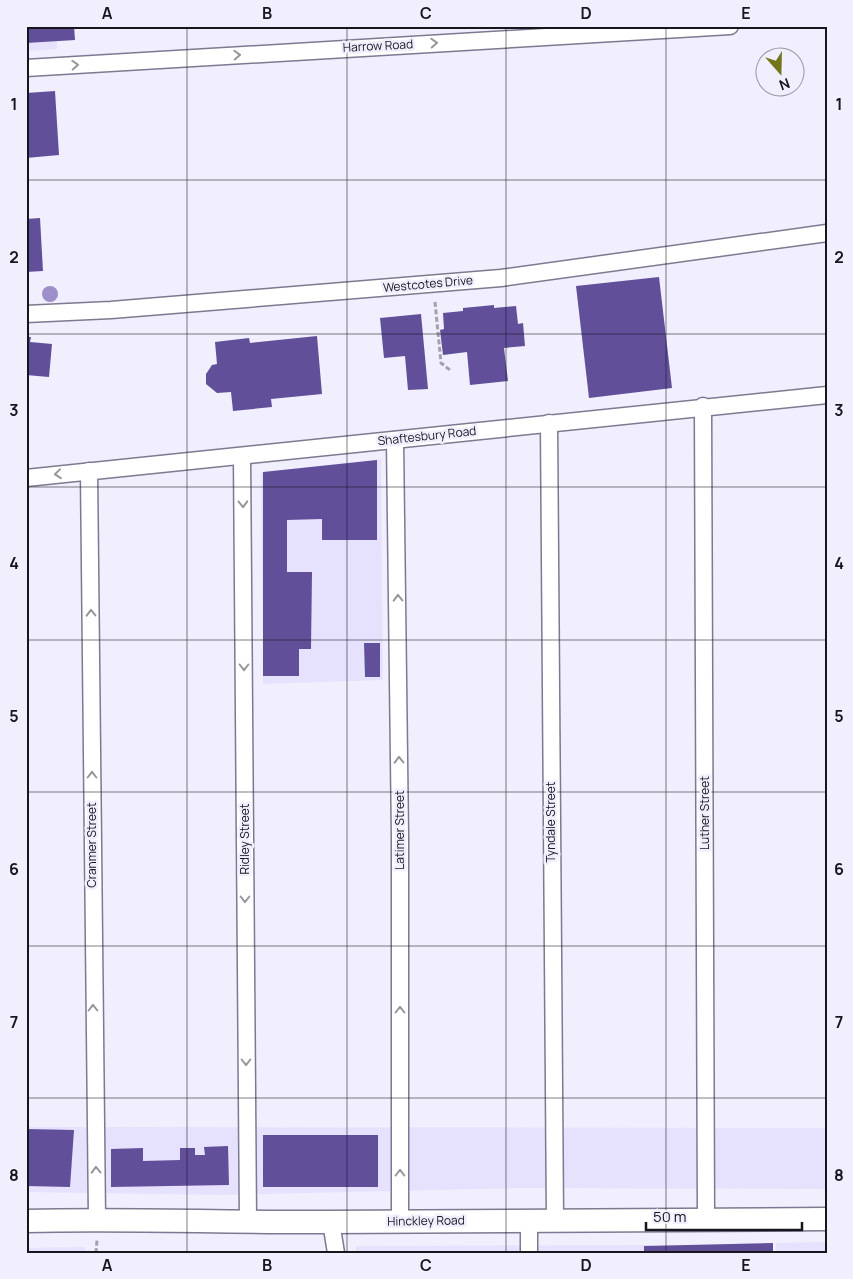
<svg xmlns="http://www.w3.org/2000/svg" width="853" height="1279" viewBox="0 0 853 1279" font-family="Manrope,sans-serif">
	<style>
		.built { fill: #e6e2fd }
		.building { fill: #614f99 }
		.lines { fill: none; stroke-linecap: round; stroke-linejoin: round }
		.street-casing { stroke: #7d7990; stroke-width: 19 }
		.secondary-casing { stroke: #7d7990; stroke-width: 25 }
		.path { stroke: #a3a1ae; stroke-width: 3; stroke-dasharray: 5 2.5; stroke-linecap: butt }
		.street { stroke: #fff; stroke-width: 16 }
		.secondary { stroke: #fff; stroke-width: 22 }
		.tree { fill: #9e8ec9 }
		.oneway { stroke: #97969a }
		.grid { fill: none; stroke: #17151e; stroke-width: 1; stroke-opacity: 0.55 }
		.labels { text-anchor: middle; stroke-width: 5; stroke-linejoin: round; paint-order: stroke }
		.street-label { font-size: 12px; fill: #17151e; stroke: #f1eefe }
		.neatline { fill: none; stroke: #17151e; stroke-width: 2 }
		.grid-label { font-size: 16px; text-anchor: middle; font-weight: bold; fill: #17151e }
	</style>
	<rect width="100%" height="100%" fill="#f1eefe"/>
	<g class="built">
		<path d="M 26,26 L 58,26 L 57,49 L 26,51 Z"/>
		<path d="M 381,459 L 383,680 L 263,684 L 261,473 Z"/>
		<path d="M 26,1127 L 827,1128 L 827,1189 L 519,1188 L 221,1195 L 26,1192 Z"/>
		<path d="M 827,1242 L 827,1253 L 776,1253 L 776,1243 Z"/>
		<path d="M 652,1245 L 653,1253 L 356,1253 L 356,1246 Z"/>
		<path d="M 85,1247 L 85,1253 L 26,1253 L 26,1248 Z"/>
	</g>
	<g class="building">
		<path d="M 26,26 L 74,26 L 75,40 L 26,43 Z"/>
		<path d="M 55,91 L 59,155 L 26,158 L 26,93 Z"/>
		<path d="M 40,218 L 43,271 L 26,272 L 26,219 Z"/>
		<path d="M 659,277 L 672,388 L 589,398 L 576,286 Z"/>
		<path d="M 494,305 L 494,308 L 516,306 L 518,324 L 523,323 L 525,346 L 504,348 L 508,381 L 470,385 L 467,352 L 443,355 L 440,330 L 444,329 L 443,313 L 463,311 L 463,308 Z"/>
		<path d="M 421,314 L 428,389 L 408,390 L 405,356 L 384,358 L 380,318 Z"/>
		<path d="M 317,336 L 322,394 L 271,399 L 272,407 L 233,411 L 231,392 L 217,393 L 206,384 L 206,374 L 212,365 L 217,364 L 215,342 L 249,338 L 250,343 Z"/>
		<path d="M 26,337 L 31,337 L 30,342 L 52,344 L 49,377 L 26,375 Z"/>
		<path d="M 377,460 L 377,540 L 322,540 L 322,519 L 287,520 L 287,572 L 312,572 L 311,649 L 299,649 L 299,676 L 263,676 L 263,472 Z"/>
		<path d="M 364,643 L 380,643 L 380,677 L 365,677 Z"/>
		<path d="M 26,1129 L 74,1130 L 70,1187 L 26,1186 Z"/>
		<rect x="263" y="1135" width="115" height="52"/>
		<path d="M 228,1146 L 229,1185 L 111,1187 L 111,1149 L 143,1148 L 143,1161 L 180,1160 L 180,1148 L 195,1148 L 195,1155 L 205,1155 L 204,1147 Z"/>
		<path d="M 773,1243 L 773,1253 L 644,1253 L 644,1246 Z"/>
	</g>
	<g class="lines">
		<g class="street-casing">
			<g id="street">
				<path d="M 26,68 L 730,26"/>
				<path d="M 26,314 L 111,310 L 501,278 L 827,233"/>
				<path d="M 703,406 L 706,1220"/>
				<path d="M 549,423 L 555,1220"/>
				<path d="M 395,440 L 400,838 L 400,1221"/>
				<path d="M 242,456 L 248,1222"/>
				<path d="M 89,471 L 97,1219"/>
				<path d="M 26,478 L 827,395"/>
				<path d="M 529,1221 L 529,1253"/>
				<path d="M 331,1222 L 336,1253"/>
			</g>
		</g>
		<g class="secondary-casing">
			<path id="secondary" d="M 26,1221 C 127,1218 227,1223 328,1222 C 494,1222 660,1219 827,1219"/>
		</g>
		<g class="path">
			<path d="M 435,302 L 441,363 L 450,370"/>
			<path d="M 96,1253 L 97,1240"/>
		</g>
		<use href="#street" class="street"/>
		<use href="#secondary" class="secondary"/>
	</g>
	<circle class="tree" cx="50" cy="294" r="8"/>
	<defs><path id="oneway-chevron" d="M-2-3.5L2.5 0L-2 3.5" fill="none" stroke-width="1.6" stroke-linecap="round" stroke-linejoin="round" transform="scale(1.25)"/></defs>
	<g class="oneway">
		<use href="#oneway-chevron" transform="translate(434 43) rotate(-3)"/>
		<use href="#oneway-chevron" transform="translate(237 55) rotate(-3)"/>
		<use href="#oneway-chevron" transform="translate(75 65) rotate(-3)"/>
		<use href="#oneway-chevron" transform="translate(58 474) rotate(174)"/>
		<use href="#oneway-chevron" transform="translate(243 504) rotate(89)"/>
		<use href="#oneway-chevron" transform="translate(398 598) rotate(-91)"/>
		<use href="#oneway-chevron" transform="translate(91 613) rotate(-91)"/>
		<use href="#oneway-chevron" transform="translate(244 667) rotate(90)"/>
		<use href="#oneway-chevron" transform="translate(399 760) rotate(-91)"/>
		<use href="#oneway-chevron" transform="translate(92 775) rotate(-90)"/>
		<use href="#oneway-chevron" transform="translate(245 899) rotate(90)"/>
		<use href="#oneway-chevron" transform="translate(93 1008) rotate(-90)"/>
		<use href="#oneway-chevron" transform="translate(400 1010) rotate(-90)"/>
		<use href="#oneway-chevron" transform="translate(246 1062) rotate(90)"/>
		<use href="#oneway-chevron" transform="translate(96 1170) rotate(-91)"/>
		<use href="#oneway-chevron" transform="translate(400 1173) rotate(-90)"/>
	</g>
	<path class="grid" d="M 187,26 L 187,1253M 347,26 L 347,1253M 506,26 L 506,1253M 666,26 L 666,1253M 26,180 L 827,180M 26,334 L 827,334M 26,487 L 827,487M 26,640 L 827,640M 26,792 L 827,792M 26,946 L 827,946M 26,1098 L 827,1098"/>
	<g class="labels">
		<g class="street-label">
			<text transform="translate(378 46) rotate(-3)" y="4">Harrow Road</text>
			<text transform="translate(428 284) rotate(-5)" y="4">Westcotes Drive</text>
			<text transform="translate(427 436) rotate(-6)" y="4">Shaftesbury Road</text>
			<text transform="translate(705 813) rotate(-90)" y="4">Luther Street</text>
			<text transform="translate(551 822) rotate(-90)" y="4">Tyndale Street</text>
			<text transform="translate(400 830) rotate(-90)" y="4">Latimer Street</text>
			<text transform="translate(245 839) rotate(-90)" y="4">Ridley Street</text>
			<text transform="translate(92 845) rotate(-90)" y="4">Cranmer Street</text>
			<text transform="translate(426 1221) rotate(-1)" y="4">Hinckley Road</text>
		</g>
	</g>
	<rect width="853" height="1279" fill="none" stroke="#f1eefe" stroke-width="55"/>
	<g transform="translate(780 72) rotate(160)"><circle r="24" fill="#f1eefe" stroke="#9a97a4"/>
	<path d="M0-4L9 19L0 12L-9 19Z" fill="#73751b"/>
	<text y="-8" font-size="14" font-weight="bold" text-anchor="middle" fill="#17151e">N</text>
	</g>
	<path d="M646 1222v8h156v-8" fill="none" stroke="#17151e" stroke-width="2.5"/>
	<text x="653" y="1222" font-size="15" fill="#17151e" stroke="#f1eefe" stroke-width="4" paint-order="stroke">50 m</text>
	<rect x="28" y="28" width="798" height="1224" class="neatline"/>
	<g class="grid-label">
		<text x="107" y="19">A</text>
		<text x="267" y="19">B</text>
		<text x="426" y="19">C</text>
		<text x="586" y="19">D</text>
		<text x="746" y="19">E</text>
		<text x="14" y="110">1</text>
		<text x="839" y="110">1</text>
		<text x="14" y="263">2</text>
		<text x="839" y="263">2</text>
		<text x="14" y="416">3</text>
		<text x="839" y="416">3</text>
		<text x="14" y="569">4</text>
		<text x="839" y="569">4</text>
		<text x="14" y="722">5</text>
		<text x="839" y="722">5</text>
		<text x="14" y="875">6</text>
		<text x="839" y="875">6</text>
		<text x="14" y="1028">7</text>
		<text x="839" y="1028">7</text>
		<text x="14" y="1181">8</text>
		<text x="839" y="1181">8</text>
		<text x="107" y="1271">A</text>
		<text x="267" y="1271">B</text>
		<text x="426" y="1271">C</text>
		<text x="586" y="1271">D</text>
		<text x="746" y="1271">E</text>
	</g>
</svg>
